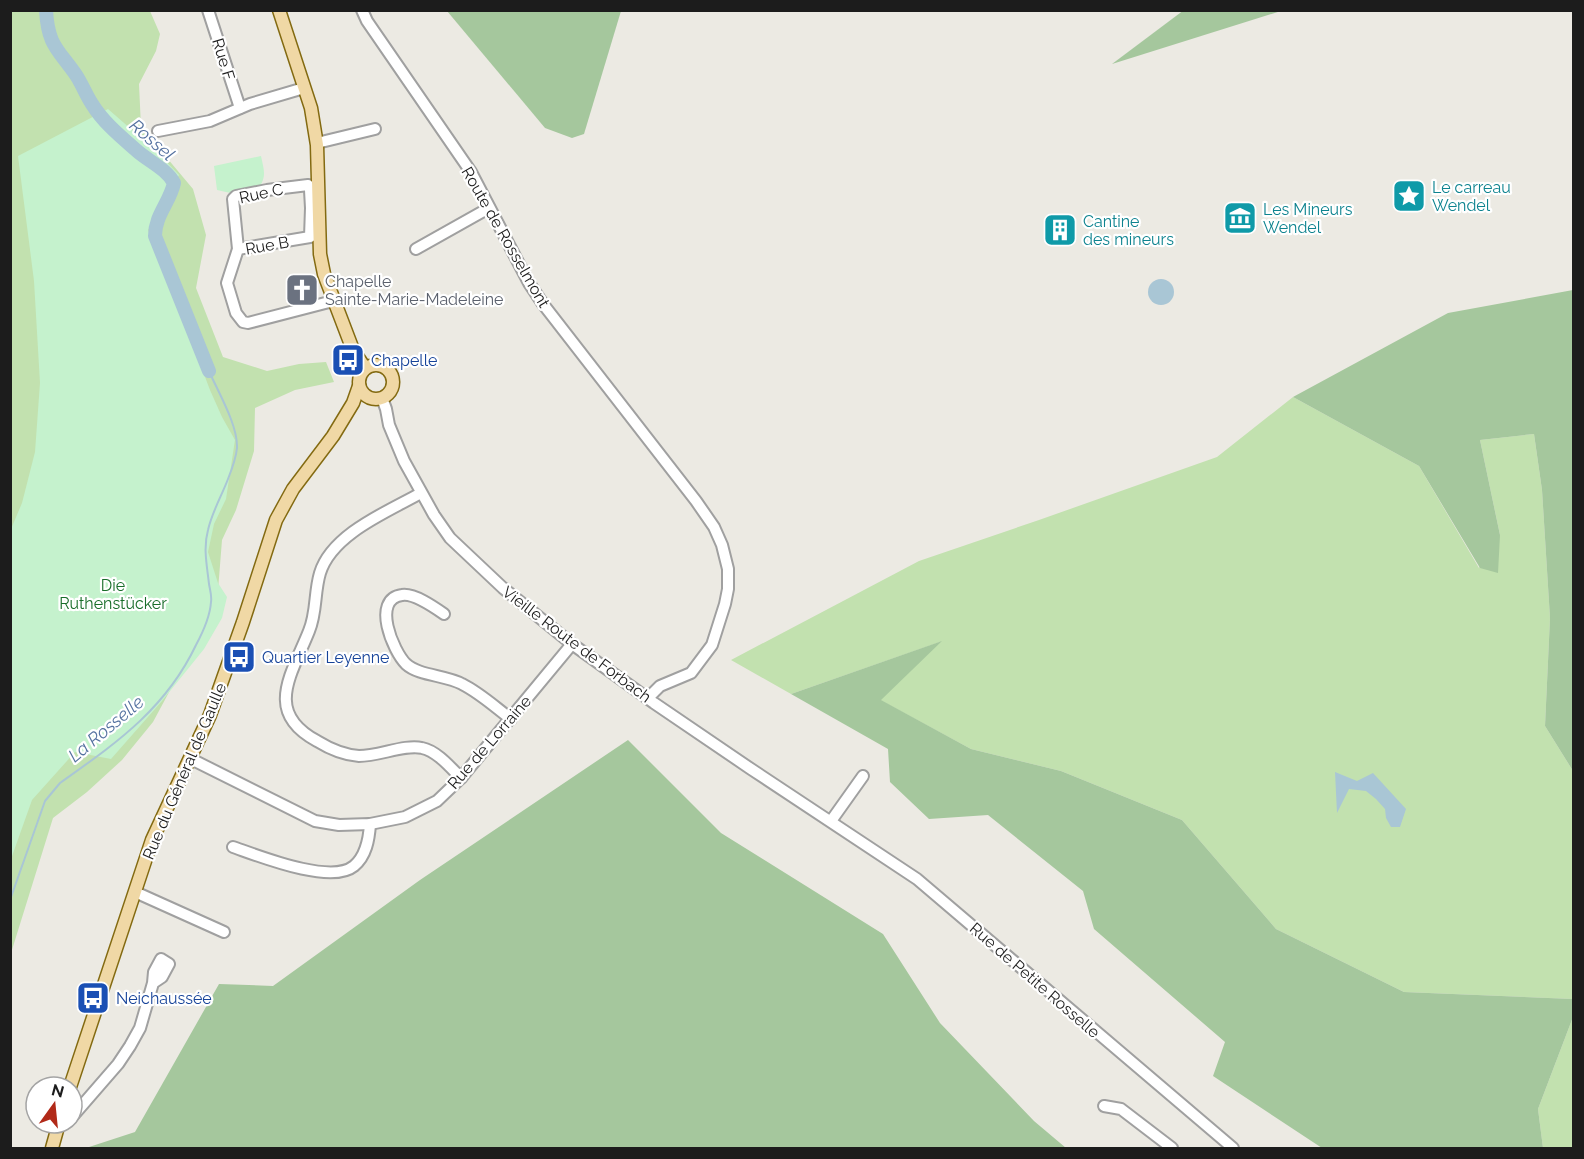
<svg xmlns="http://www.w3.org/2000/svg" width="1584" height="1159" viewBox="0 0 1584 1159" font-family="Raleway,sans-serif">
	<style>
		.grass { fill: #c2e1af }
		.forest { fill: #a5c79d }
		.park { fill: #c5f2cd }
		.water { fill: #a9c6d5 }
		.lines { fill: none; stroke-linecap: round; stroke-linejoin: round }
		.stream { stroke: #a9c6d5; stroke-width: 2 }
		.river { stroke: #a9c6d5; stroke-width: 14 }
		.minor-casing { stroke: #a0a0a0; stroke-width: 14 }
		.major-casing { stroke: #836a11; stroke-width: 15 }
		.minor { stroke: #fff; stroke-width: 10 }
		.major { stroke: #f0d8a5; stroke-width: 12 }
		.labels { text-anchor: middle; stroke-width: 4.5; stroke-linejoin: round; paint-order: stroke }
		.street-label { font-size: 16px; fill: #1c1c1c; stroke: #fff }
		.culture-label { font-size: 16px; fill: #0d838f; stroke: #fff; text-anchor: start }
		.worship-label { font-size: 16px; fill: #5b616d; stroke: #fff; text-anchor: start }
		.transit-label { font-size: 16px; fill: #164399; stroke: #fff; text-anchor: start }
		.park-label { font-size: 16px; fill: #186d29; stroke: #fff }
		.water-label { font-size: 18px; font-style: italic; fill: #5572a0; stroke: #fff }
	</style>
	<rect width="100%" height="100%" fill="#eceae3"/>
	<g class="grass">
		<path d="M 11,11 L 150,11 L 160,34 L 156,51 L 139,84 L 141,127 L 193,189 L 206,235 L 196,288 L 223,357 L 267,371 L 299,364 L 326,362 L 334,382 L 295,390 L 255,408 L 254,451 L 236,510 L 222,540 L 217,603 L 153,722 L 122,760 L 87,792 L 53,818 L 11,953 Z"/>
		<path d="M 1293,397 L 1419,466 L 1479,568 L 1500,535 L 1480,440 L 1534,434 L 1542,490 L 1550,618 L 1545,726 L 1573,771 L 1573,999 L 1404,992 L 1276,929 L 1182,820 L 1061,771 L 971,749 L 880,700 L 940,642 L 791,694 L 731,660 L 919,561 L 1039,520 L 1217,457 Z"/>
		<path d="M 1573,1017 L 1573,1148 L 1543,1148 L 1538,1109 Z"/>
	</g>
	<g class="forest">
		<path d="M 1184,10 L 1281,10 L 1281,11 L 1112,64 Z"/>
		<path d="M 447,11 L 621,11 L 584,134 L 572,138 L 545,128 Z"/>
		<path d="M 1573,290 L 1574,290 L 1573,771 L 1545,726 L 1550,618 L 1542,490 L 1534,434 L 1480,440 L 1500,535 L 1498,573 L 1480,568 L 1419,466 L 1293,397 L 1448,313 Z"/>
		<path d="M 942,641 L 881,700 L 971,749 L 1061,771 L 1182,820 L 1276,929 L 1404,992 L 1573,999 L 1573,1017 L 1538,1109 L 1543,1148 L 1322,1148 L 1213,1076 L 1225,1042 L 1094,929 L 1083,891 L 988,815 L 929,819 L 890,782 L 888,749 L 791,694 Z"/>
		<path d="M 628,740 L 721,833 L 883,934 L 940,1023 L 1034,1121 L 1066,1148 L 86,1148 L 135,1132 L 219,984 L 273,986 L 420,880 Z"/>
	</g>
	<g class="park">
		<path d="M 108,109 L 155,150 L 179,175 L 148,230 L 180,311 L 210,390 L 222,417 L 235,440 L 226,499 L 214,524 L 208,552 L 218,583 L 227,597 L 222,618 L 204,649 L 162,701 L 111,759 L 75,752 L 32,800 L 11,859 L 11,529 L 22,503 L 35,452 L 40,383 L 34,281 L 18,156 Z"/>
		<path d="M 261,156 C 264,170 267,177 258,189 L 235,194 L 217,190 L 214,166 Z"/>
	</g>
	<g class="water">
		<circle cx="1161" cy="292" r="13"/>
		<path d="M 1335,772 L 1357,781 L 1373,773 L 1406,809 L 1400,827 L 1391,827 L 1386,818 L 1385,809 L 1376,799 L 1366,791 L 1349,789 L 1337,813 Z"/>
	</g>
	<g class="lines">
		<path class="stream" d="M 10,900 L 45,801 L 60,783 C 116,743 165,710 196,645 C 203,632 210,617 211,602 C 212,596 210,590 209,584 C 207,566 203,548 208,530 C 212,512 222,495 228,479 C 232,469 236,458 237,448 C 238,425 218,392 209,371"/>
		<path class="river" d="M 46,10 C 48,46 58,49 76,75 C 82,84 86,95 92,104 C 103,122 120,136 136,150 C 148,161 167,169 174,183 C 170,202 155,215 155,236 L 209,371"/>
		<g class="minor-casing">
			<g id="minor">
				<path d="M 208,10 L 240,108"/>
				<path d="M 362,10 L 367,21 L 471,172 L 529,283 L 543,304 L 696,501 L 714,527 L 722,545 L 728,569 L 728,589 L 725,604 L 712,645 L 691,673 L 660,686 L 648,698"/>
				<path d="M 158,131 L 210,121 L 250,104 L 304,88"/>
				<path d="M 317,143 L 375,129"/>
				<path d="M 311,208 L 310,237 L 238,249 L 227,283 L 236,313 L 243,322 L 248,323 L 333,301"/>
				<path d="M 238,249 L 233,199 L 236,196 L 267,190 L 308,185 L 310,190 L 311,208 L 318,208"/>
				<path d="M 416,249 L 489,208"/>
				<path d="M 382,398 L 386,409 L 389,425 L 404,461 L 434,515 L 450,538 L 503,588 L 572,644 L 654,703 L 751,769 L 917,879 L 1233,1148"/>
				<path d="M 421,493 C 387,512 332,534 320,573 C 314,593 317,612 309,631 C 292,674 263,712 317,741 C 330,749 344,755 359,756 C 379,756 405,744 422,748 C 437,751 451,768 461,778"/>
				<path d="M 444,614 C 434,607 414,593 402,595 C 371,599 393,651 406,664 C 419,676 446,675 462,684 C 480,693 495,707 511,719"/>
				<path d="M 191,759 L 315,821 L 339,825 L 370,824 L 405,817 L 437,801 L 461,778 L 572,644"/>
				<path d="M 831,821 L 863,776"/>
				<path d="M 233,847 C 259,856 331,885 354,866 C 366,856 369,840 370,824"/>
				<path d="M 135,892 L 224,932"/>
				<path d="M 1104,1106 L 1121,1109 L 1172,1148"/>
				<path d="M 72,1117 L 118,1064 L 130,1046 L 140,1028 L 153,983 L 154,972 L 161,959 L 169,964 L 162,977 L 153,983"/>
			</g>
		</g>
		<g class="major-casing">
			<g id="major">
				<path d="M 279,10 L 311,108 L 317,145 L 320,254 L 324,274 L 353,350 L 365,368"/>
				<circle cx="376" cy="382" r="17"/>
				<path d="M 70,1087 L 152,840 L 210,715 L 243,622 L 276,520 L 293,489 L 333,436 L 353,403 L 359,386"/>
				<path d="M 52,1148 L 59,1123"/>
			</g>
		</g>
		<use href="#minor" class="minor"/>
		<use href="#major" class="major"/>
	</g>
	<defs>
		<g id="sight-square" transform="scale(1.725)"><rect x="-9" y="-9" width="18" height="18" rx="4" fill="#0f9aa8" stroke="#fff"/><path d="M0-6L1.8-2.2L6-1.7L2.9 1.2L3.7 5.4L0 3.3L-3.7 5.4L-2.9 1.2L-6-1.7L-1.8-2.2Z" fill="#fff"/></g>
		<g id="museum-square" transform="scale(1.725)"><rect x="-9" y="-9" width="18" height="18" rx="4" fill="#0f9aa8" stroke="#fff"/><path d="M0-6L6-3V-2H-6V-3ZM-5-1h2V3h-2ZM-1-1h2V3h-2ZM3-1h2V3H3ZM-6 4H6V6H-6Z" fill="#fff"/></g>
		<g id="building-square" transform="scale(1.725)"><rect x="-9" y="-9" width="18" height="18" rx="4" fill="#0f9aa8" stroke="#fff"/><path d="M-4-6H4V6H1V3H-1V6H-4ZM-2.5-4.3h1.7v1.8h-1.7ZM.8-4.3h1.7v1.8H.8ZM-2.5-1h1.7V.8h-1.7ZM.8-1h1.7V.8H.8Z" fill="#fff"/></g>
		<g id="church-square" transform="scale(1.725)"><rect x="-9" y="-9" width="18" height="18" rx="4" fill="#6b7280" stroke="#fff"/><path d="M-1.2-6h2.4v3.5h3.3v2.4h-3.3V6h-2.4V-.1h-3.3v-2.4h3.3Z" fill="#fff"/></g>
		<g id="bus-square" transform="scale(1.725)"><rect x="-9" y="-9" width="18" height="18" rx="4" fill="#1a4fb4" stroke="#fff"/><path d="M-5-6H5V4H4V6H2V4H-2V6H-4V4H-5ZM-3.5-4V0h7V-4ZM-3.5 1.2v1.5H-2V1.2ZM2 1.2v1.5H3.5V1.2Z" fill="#fff"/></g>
	</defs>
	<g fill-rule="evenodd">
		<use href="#sight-square" x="1409" y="196"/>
		<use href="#museum-square" x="1240" y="218"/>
		<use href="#building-square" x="1060" y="230"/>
		<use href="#church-square" x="302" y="290"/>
		<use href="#bus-square" x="348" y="360"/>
		<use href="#bus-square" x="239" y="657"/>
		<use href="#bus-square" x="93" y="998"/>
	</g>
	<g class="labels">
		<g class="street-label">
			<text transform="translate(224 59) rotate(73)" y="6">Rue F</text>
			<text transform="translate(261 193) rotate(-12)" y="6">Rue C</text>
			<text transform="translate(506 237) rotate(60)" y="6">Route de Rosselmont</text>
			<text transform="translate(267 245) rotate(-10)" y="6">Rue B</text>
			<text transform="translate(577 644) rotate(37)" y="6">Vieille Route de Forbach</text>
			<text transform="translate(489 742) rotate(-49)" y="6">Rue de Lorraine</text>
			<text transform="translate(184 771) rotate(-67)" y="6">Rue du Général de Gaulle</text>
			<text transform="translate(1035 980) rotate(41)" y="6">Rue de Petite Rosselle</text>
		</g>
		<g class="culture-label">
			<text x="1432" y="193">Le carreau<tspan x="1432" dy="18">Wendel</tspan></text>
			<text x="1263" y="215">Les Mineurs<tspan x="1263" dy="18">Wendel</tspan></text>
			<text x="1083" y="227">Cantine<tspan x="1083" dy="18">des mineurs</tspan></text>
		</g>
		<g class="worship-label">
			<text x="325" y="287">Chapelle<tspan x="325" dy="18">Sainte-Marie-Madeleine</tspan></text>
		</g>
		<g class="transit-label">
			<text x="371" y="366">Chapelle</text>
			<text x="262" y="663">Quartier Leyenne</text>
			<text x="116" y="1004">Neichaussée</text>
		</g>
		<g class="park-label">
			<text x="113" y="591">Die<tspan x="113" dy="18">Ruthenstücker</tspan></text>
		</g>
		<g class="water-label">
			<text transform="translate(152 140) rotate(41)" y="6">Rossel</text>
			<text transform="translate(106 729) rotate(-40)" y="6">La Rosselle</text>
		</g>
	</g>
	<rect width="1584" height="1159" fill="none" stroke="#1c1c1c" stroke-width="24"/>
	<g transform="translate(54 1105) rotate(15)"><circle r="28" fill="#ffffff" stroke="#a4a4a4" stroke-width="1.5"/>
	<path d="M0-4.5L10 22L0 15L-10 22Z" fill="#b12918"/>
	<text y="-9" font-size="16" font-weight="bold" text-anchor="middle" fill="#1c1c1c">N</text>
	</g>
</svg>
